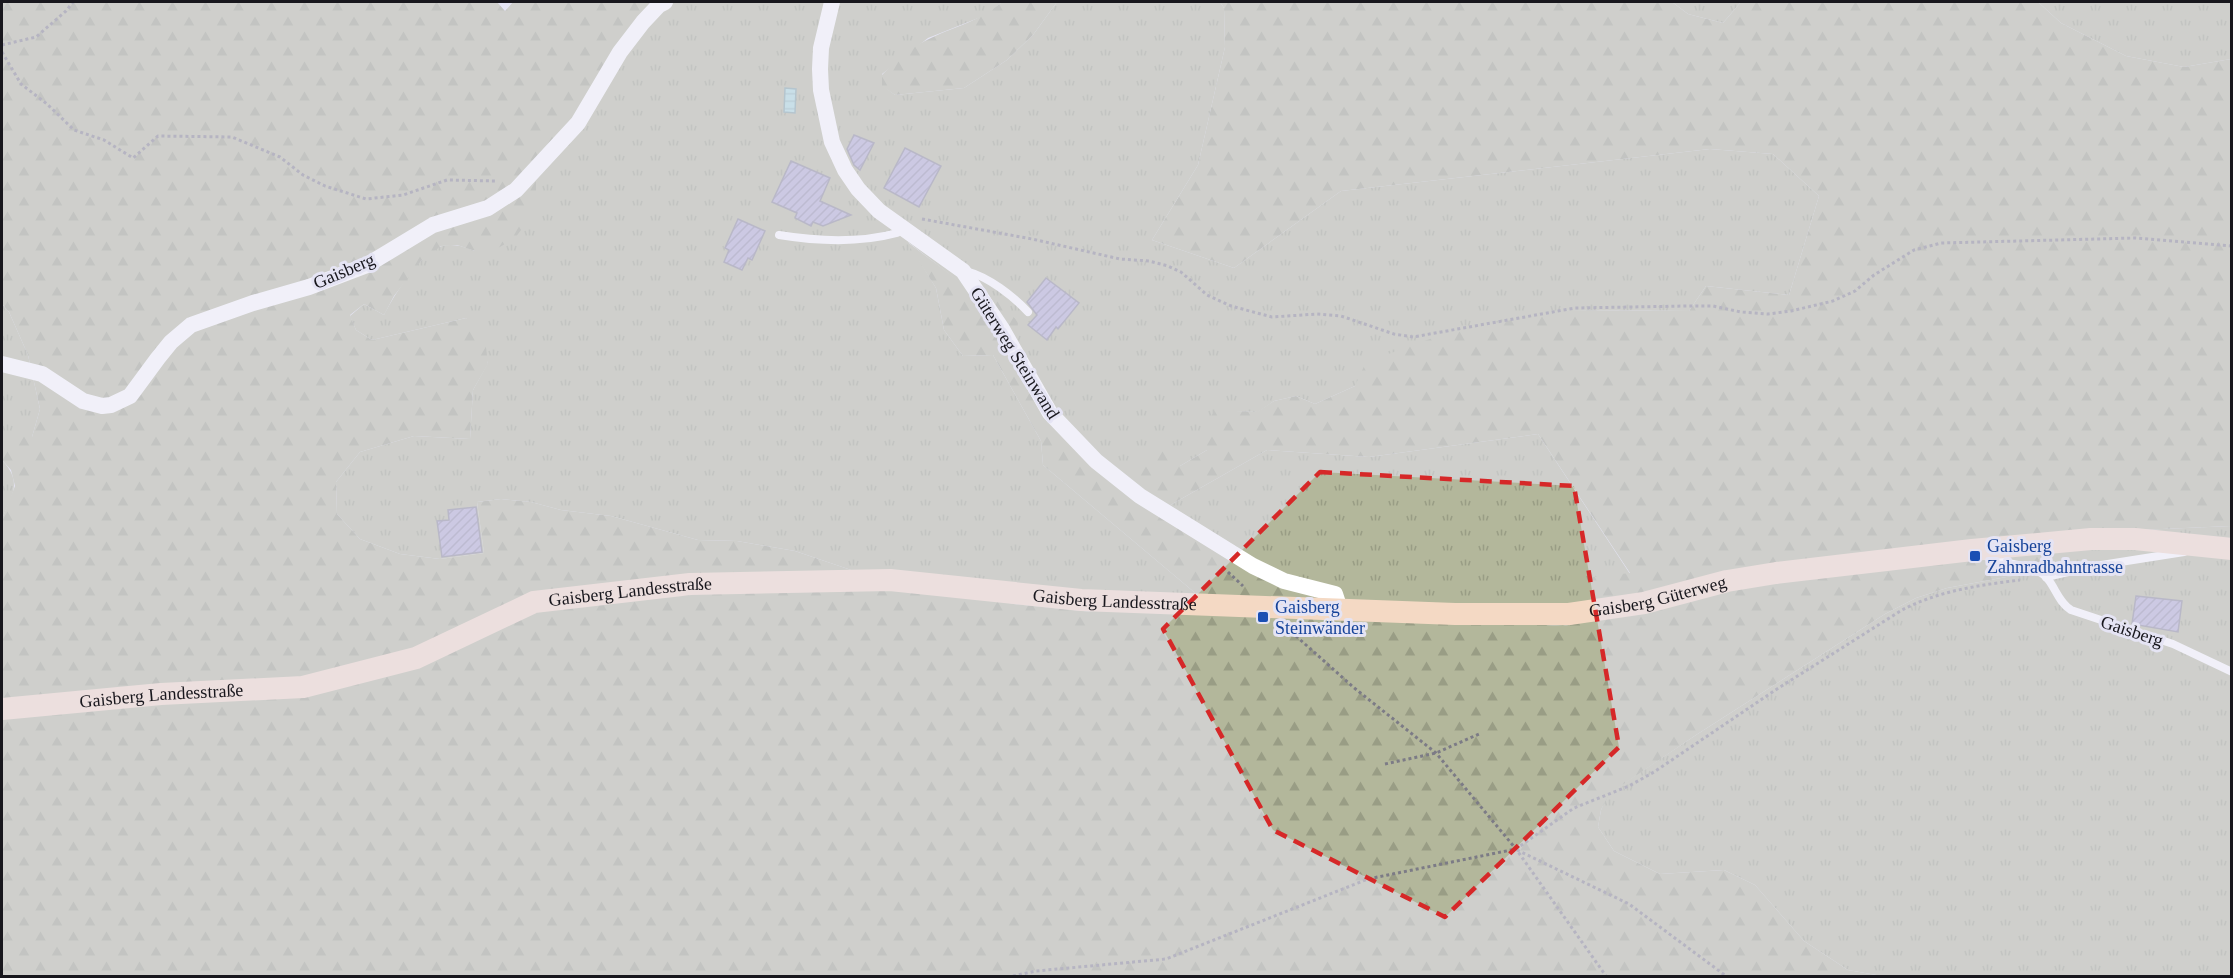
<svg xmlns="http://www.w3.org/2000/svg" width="2233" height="978" viewBox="0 0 2233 978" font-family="Georgia,serif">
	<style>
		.grass { fill: url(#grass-tufts) }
		.forest { fill: url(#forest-firs); fill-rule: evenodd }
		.water { fill: url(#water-rules); stroke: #7ba0a1; stroke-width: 1.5 }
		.building { fill: url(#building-hatch); stroke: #848392; stroke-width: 1.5 }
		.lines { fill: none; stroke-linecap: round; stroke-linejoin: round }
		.path { stroke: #7c7b86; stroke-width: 3; stroke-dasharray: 3 3; stroke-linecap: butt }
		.service { stroke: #fff; stroke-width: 8 }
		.minor { stroke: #fff; stroke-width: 16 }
		.secondary { stroke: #f4d9c4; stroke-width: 22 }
		.marked { fill: none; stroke: #d62828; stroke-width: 4.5; stroke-dasharray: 12 8; stroke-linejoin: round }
		.transit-dot { fill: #1a4fb4; stroke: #e5e4f4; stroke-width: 2 }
		.labels { text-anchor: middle; stroke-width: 6; stroke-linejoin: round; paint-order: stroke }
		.street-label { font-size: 18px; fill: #18171d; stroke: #e5e4f4 }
		.transit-label { font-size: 18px; fill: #164399; stroke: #e5e4f4; text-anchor: start }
	</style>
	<defs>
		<pattern id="grass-tufts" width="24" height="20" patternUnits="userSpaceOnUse" patternTransform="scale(1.5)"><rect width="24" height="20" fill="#b3b79b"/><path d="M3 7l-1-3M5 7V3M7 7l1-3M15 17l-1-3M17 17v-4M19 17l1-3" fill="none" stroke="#999d85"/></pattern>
		<pattern id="forest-firs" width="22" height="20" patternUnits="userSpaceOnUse" patternTransform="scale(1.5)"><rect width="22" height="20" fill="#b3b79b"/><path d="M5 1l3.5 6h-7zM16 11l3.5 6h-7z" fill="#999d85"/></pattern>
		<pattern id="water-rules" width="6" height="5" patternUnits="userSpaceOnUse" patternTransform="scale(1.5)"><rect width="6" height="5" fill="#a6dada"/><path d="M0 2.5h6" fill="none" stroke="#8ebabb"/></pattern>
		<pattern id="building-hatch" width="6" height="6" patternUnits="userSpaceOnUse" patternTransform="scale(1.5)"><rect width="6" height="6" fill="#ada9ce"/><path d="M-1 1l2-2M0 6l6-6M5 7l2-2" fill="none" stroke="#8c89a7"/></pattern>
	</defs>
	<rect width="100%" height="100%" fill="#e5e4f4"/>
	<g class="grass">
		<path d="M 658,2 L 1002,2 L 986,15 L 928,38 L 882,74 L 882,85 L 895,95 L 964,88 L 1007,60 L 1033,35 L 1057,2 L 1220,2 L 1224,8 L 1225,47 L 1198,165 L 1152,240 L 1234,268 L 1341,191 L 1710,149 L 1773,154 L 1819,196 L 1789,295 L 1706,286 L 1689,311 L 1569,310 L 1355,386 L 1315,404 L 1296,396 L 1274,401 L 1258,412 L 1215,411 L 1207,450 L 1180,466 L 1114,482 L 1052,426 L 971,291 L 908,242 L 936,288 L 944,330 L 963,356 L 993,355 L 1041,441 L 1043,465 L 1194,592 L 1202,612 L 1093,612 L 1014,604 L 857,572 L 795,551 L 737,541 L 698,540 L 611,516 L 561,510 L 531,502 L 501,499 L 477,502 L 484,553 L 440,559 L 400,554 L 360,539 L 337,514 L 336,482 L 360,452 L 414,436 L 470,439 L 473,390 L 488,363 L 466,318 L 372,340 L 356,330 L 350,316 L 364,304 L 384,315 C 394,295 421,252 442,246 C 454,243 465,247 475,251 L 536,179 Z"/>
		<path d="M 1672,2 L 1741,2 L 1723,23 L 1688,14 Z"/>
		<path d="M 2038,2 L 2231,2 L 2231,59 L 2184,67 L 2126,56 L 2061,23 Z"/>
		<path d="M 2,304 L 9,312 L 28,355 L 40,409 L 32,437 L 2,460 C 23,483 12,494 2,519 Z"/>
		<path d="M 1538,434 L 1630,574 L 1589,600 L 1595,620 L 1563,626 L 1296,611 L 1160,511 L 1267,450 L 1369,457 Z"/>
		<path d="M 2231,526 L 2231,976 L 1882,976 L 1848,970 L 1804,941 L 1755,885 L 1724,870 L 1660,874 L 1614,851 L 1598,827 L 1601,810 L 1608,794 L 1696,735 L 1885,614 L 1916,598 L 1947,588 L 2028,573 L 2045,559 L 2046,550 L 2071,533 Z"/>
	</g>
	<g class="forest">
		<path d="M 2,2 L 497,2 L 505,11 L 513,2 L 658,2 L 626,50 L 588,122 L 536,179 L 536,210 L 515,238 L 493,251 L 475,251 L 457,245 L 441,246 L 421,261 L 394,296 L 384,315 L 364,304 L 350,315 L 356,330 L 372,340 L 466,318 L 485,339 L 488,364 L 473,390 L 470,439 L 414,436 L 360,452 L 336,482 L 337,514 L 360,539 L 400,554 L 440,559 L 484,553 L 477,502 L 501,499 L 531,502 L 561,510 L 611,516 L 698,540 L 737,541 L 795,551 L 857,572 L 1014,604 L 1093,612 L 1202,611 L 1194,592 L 1043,465 L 1041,441 L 993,355 L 963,356 L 944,330 L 936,288 L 906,241 L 971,290 L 998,299 L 1018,322 L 1015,360 L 1114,481 L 1160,449 L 1180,466 L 1207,450 L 1201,433 L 1215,410 L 1257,412 L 1274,401 L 1296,396 L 1315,404 L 1355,386 L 1366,362 L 1455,330 L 1569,310 L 1689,311 L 1706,286 L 1789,295 L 1819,196 L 1773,154 L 1710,149 L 1341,191 L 1234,268 L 1152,240 L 1198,165 L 1225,47 L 1224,8 L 1220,2 L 1672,2 L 1688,14 L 1723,23 L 1741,2 L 2038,2 L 2061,23 L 2126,56 L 2184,67 L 2231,59 L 2231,526 L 2071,533 L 2046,550 L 2045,559 L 2028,573 L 1947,588 L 1916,598 L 1885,614 L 1696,735 L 1609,794 L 1601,810 L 1598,827 L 1614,851 L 1660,874 L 1724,870 L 1755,885 L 1804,941 L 1848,970 L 1882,976 L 2,976 L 2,519 L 15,486 L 11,470 L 2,460 L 2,445 L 16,435 L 32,437 L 40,409 L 28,355 L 9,312 L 2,304 ZM 1538,434 L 1630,573 L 1592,577 L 1585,588 L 1595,620 L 1563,626 L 1296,610 L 1294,590 L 1160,511 L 1267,450 L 1369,457 Z"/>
		<path d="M 1002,2 L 1057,2 L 1033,35 L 1007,60 L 964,88 L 895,95 L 882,86 L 882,75 C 896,60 913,46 931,38 C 958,25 978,22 1002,2 Z"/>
	</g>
	<path class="water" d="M 785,88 L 796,89 L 795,113 L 784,112 Z"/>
	<g class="building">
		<path d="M 854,135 L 874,143 L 860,170 L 854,165 L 847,149 Z"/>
		<path d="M 905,148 L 941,166 L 919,207 L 884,188 Z"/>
		<path d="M 791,161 L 830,178 L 820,201 L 851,215 L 823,226 L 813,222 L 811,226 L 795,218 L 797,213 L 772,202 Z"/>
		<path d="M 738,219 L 765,231 L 752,260 L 748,258 L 742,270 L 724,262 L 729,250 L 725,248 Z"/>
		<path d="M 1046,278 L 1079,303 L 1058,329 L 1056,327 L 1047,340 L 1028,325 L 1037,315 L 1027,302 Z"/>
		<path d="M 476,507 L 482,552 L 442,557 L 437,521 L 449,520 L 448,510 Z"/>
		<path d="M 2136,596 L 2182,601 L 2178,632 L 2132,624 Z"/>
	</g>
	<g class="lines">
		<g class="path">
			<path d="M 2,45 L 36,37 L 66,11 L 73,2"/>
			<path d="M 2,52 L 21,84 L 47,104 L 74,130 L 104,140 L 133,158 L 158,136 L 232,137 L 280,157 L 303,175 L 325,186 L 366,199 L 403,195 L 447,180 L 497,181"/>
			<path d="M 922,219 L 1032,239 L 1120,259 L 1149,261 L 1168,266 L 1181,272 L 1207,295 L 1231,306 L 1272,317 L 1317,314 L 1341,316 L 1394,334 L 1413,337 L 1575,308 L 1687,306 L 1713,306 L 1741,312 L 1768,314 L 1791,311 L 1833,301 L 1855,291 L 1874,275 L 1914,250 L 1941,243 L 2135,238 L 2232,246"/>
			<path d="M 1228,572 L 1243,586"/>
			<path d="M 1287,628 L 1353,687 L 1436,753 L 1516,849 L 1606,976"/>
			<path d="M 1385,764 L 1436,753 L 1479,734"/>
			<path d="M 1517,850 L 1629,904 L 1726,976"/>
			<path d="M 1013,976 L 1036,971 L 1166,959 L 1368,879 L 1516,849 L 1574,808 L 1629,786 L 1654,772 L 1777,689 L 1902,610 C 1938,591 1980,585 2020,580"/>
		</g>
		<g class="service">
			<path d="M 779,235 C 816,241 860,243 897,233 L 901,227"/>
			<path d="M 966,271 C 989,277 1013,296 1028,312"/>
			<path d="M 1984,555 C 2000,565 2021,562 2038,571 C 2055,580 2055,600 2071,610 L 2173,644 L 2232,672"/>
			<path d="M 2046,577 L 2095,566 L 2184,552"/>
		</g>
		<g class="minor">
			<path d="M 832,2 L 821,48 L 820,69 L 821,90 L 832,142 L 845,170 L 858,189 L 879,211 L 963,271 L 1002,329 L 1050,413 L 1096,461 L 1140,496 L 1253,566 L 1284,581 L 1335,594 L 1340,609"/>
			<path d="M 2,364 L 42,374 L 83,401 L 102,406 L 111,405 L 130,396 L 158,358 L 171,342 L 191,325 L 253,303 L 309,287 L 367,265 L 433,225 L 488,208 L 516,190 L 578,123 L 620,52 L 643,22 L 659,5 L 665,2"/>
		</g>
		<path class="secondary" id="s1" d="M 2,709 L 161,694 L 303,687 L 416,658 L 534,602 L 690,584 L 890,580 L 1081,600 L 1455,614 L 1569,614 L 1644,603 L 1727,581 L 1776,573 L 1972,550 L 2091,539 L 2135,539 L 2232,549"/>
	</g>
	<path d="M0 0H2233V978H0ZM 1320,472 L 1574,486 L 1619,747 L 1445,917 L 1273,830 L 1163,629 Z" fill="#e5e4f4" fill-opacity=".55" fill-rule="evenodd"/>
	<path class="marked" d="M 1320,472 L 1574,486 L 1619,747 L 1445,917 L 1273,830 L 1163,629 Z"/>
	<g class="transit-dot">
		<rect x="1969" y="550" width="12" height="12" rx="3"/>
		<rect x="1257" y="611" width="12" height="12" rx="3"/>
	</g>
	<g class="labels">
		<g class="street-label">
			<text transform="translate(344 271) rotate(-23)" y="6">Gaisberg</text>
			<text transform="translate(1015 353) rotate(58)" y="6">Güterweg Steinwand</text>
			<text dy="6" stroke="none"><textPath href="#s1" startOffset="646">Gaisberg Landesstraße</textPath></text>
			<text dy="6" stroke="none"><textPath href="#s1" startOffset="1677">Gaisberg Güterweg</textPath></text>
			<text dy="6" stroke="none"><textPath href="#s1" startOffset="1132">Gaisberg Landesstraße</textPath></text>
			<text transform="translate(2132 631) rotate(18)" y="6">Gaisberg</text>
			<text dy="6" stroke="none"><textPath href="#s1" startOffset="160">Gaisberg Landesstraße</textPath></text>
		</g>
		<g class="transit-label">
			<text x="1987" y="552">Gaisberg<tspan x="1987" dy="21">Zahnradbahntrasse</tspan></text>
			<text x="1275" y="613">Gaisberg<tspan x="1275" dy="21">Steinwänder</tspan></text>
		</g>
	</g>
	<rect width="2233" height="978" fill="none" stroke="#18171d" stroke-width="6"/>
</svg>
